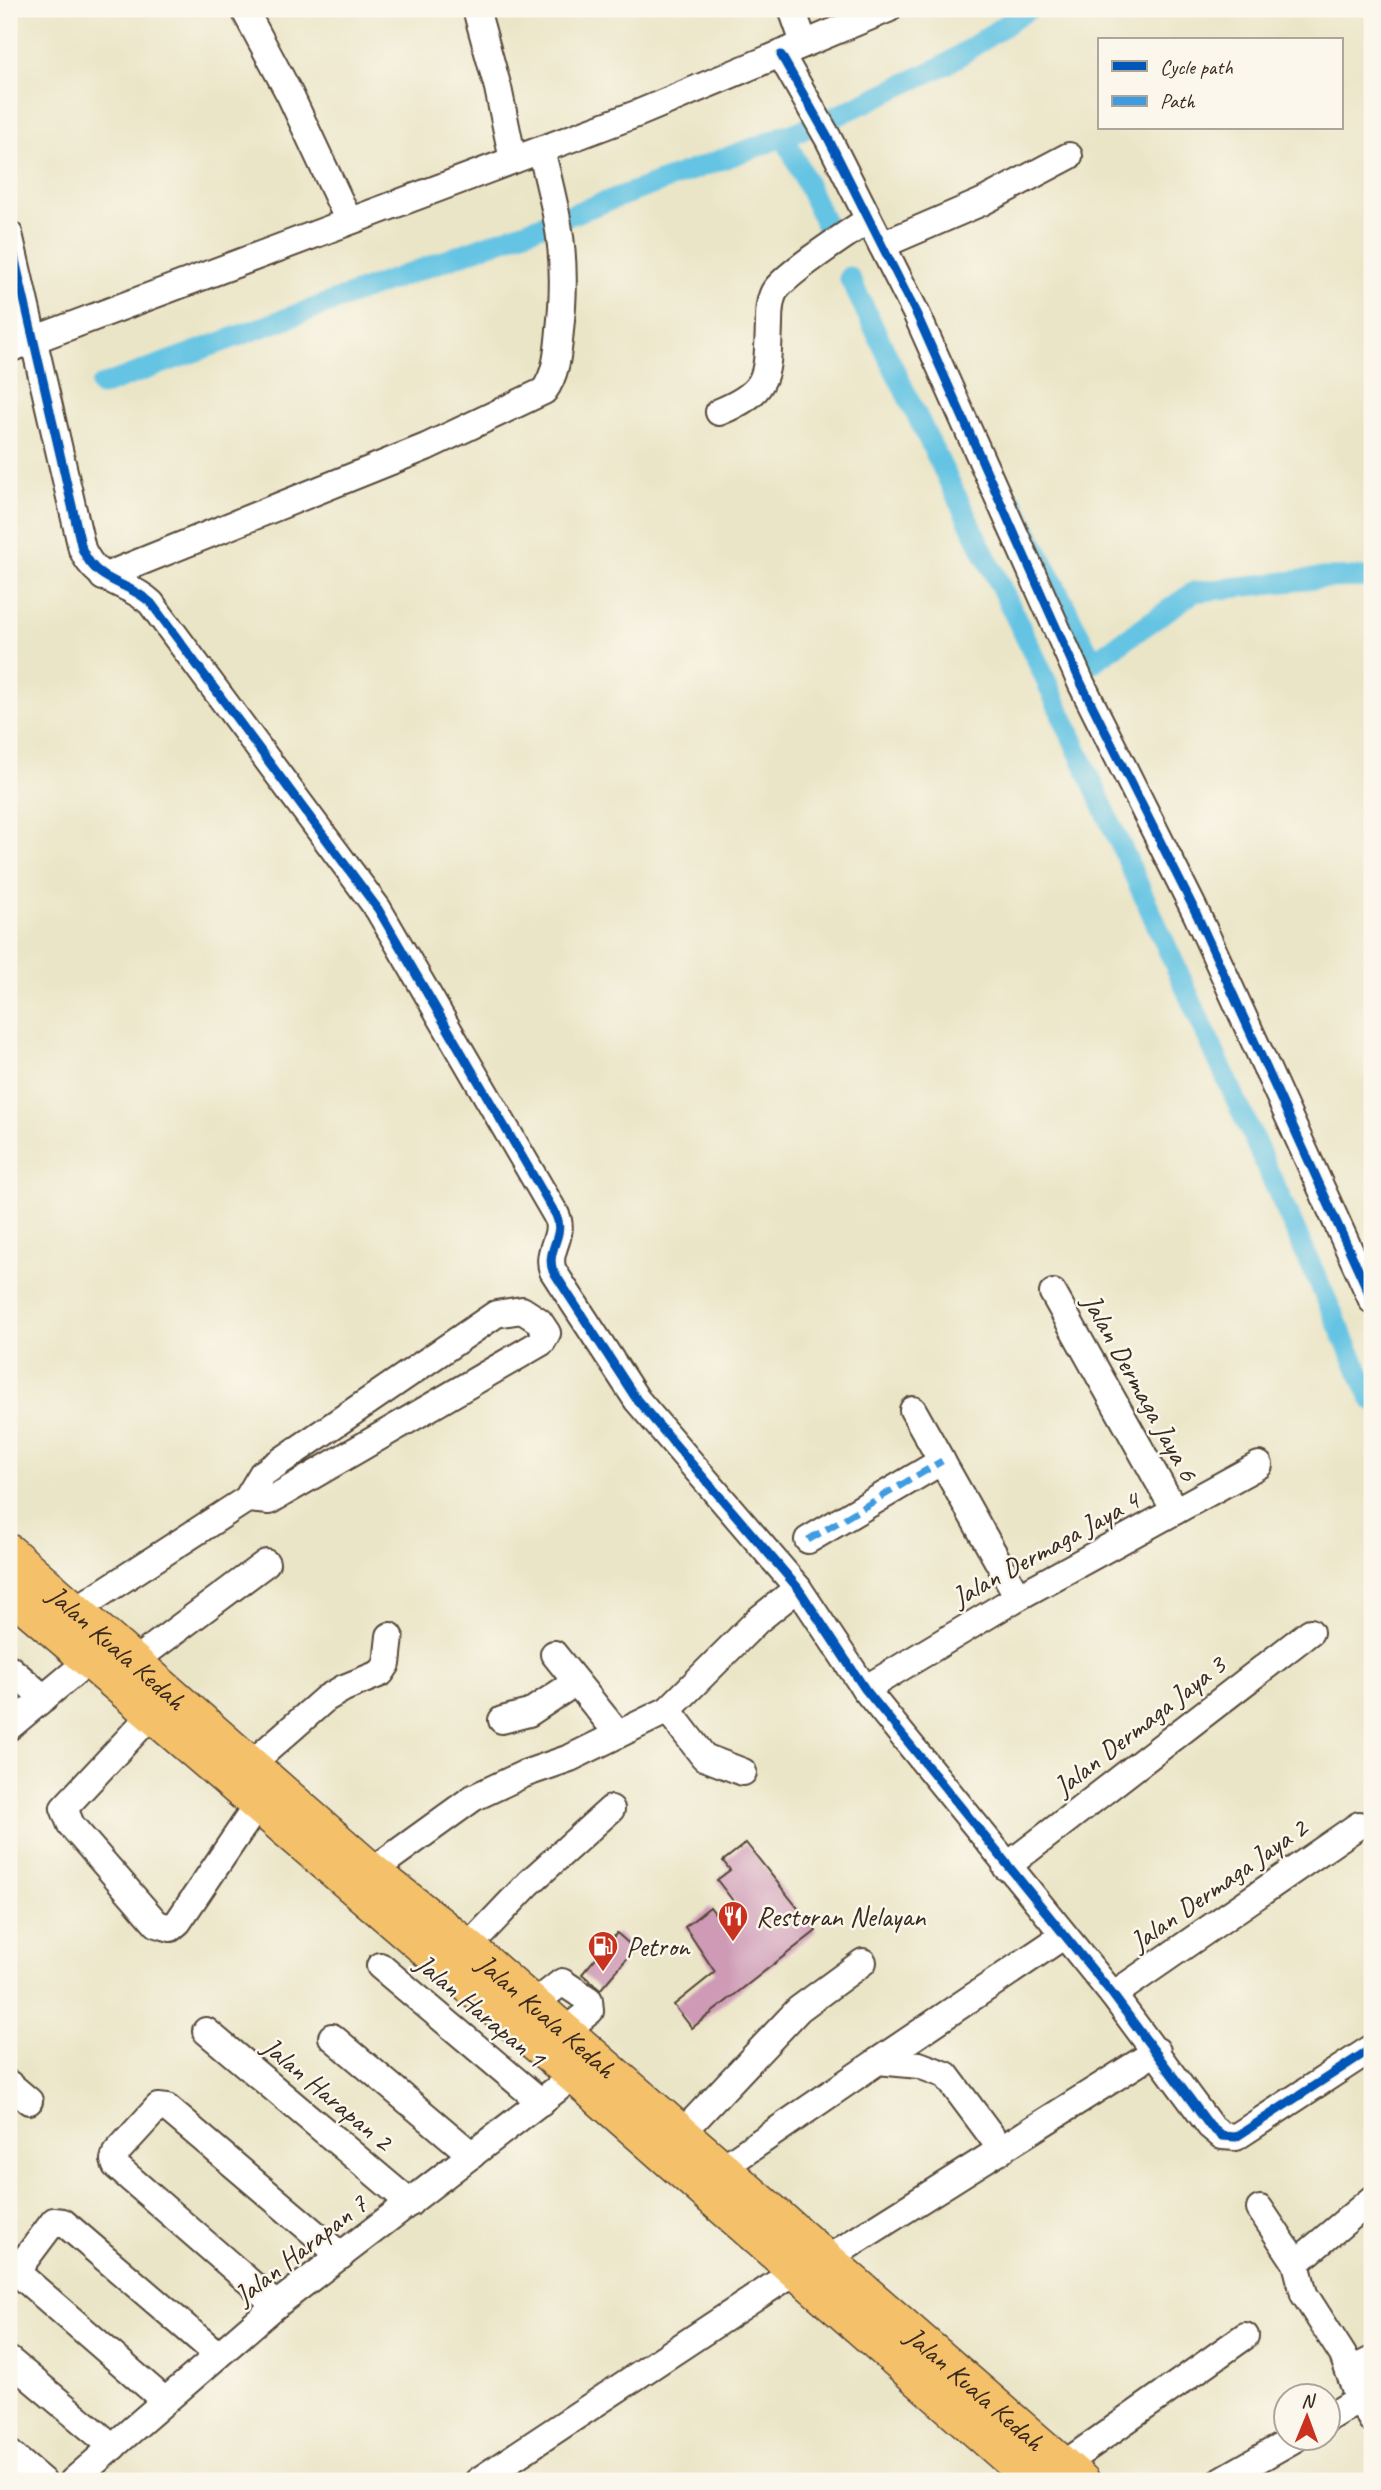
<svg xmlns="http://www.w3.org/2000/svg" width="1381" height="2490" viewBox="0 0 1381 2490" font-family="Caveat,sans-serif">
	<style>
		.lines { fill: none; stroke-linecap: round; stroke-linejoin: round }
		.canal { stroke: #65c4e3; stroke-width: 21 }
		.building { fill: #ce9ab6 }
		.minor-casing { stroke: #554637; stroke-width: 30 }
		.major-casing { stroke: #554637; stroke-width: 38 }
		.minor { stroke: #fff; stroke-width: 26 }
		.major { stroke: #f4c16a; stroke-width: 35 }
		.quiet { stroke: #3f9ce0; stroke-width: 7; stroke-dasharray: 14 7; stroke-linecap: butt }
		.cycleway-casing { stroke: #fbf7ec; stroke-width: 13 }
		.cycleway { stroke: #0057b8; stroke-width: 9 }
		.labels { text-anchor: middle; stroke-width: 5; stroke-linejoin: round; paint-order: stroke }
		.street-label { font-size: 28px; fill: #3b2a1e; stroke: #fbf7ec }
		.poi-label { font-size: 28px; fill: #3b2a1e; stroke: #fbf7ec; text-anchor: start }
	</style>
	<rect width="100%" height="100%" fill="#fbf7ec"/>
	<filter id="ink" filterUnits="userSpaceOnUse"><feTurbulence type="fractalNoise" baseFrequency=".0143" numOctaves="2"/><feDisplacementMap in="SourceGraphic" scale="14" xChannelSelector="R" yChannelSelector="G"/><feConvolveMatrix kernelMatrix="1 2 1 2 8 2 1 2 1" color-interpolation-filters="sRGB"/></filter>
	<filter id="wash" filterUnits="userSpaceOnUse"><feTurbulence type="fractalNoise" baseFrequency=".00686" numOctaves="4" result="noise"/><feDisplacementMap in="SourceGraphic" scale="28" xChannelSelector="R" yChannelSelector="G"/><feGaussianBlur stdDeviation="1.57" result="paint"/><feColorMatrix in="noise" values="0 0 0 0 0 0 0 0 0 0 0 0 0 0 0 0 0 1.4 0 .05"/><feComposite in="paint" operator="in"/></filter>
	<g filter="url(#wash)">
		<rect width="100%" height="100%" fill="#ebe5c7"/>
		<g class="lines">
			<g class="canal">
				<path d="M 784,135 L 830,234"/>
				<path d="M 849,277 L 1039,665 L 1372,1400"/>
				<path d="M 101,386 L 824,122 L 947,64 L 1029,9"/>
				<path d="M 1013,502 L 1093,662 L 1194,592 L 1321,578 L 1372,577"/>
			</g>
		</g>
		<g id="blocks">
			<g class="building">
				<path d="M 746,1843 L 816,1931 L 692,2028 L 674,2005 L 715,1972 L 685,1927 L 710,1907 L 723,1924 L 740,1910 L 717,1880 L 730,1870 L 723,1861 Z"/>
				<path d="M 617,1933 L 635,1949 L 600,1990 L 582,1974 Z"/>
			</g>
		</g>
	</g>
	<g filter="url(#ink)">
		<use href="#blocks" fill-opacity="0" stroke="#554637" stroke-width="2"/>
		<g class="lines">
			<g class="minor-casing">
				<g id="minor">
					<path d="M 244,9 L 290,95 L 348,219"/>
					<path d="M 476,9 L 498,88 L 513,160"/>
					<path d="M 792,9 L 804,43"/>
					<path d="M 781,55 L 828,138 L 917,315 L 1081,683 L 1197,915 L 1372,1300"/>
					<path d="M 9,234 L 82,549 C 98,585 126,580 151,603 L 378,909 L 556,1215 C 566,1236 545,1250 553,1271 L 637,1400 L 798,1588 L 865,1689 L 1113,1995 L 1210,2126 L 1222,2136 L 1236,2137 L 1372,2048"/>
					<path d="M 882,245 L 982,202 L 1069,156"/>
					<path d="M 9,349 L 639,113 L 888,9"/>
					<path d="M 719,412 C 770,391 767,376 769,324 C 769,313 769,302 774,292 C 785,274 847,234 868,220"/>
					<path d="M 103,577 L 426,447 L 544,391 C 557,373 558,351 560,330 C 568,257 559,220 541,150"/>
					<path d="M 1053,1293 L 1175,1511"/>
					<path d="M 913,1410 L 1018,1597"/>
					<path d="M 808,1540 L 942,1461"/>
					<path d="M 74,1611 L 247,1499 L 262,1474 L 496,1314 L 522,1310 L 539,1321 L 547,1333 L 542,1342 L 269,1501 L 247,1499"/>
					<path d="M 554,1654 L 618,1734"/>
					<path d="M 132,1663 L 266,1563"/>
					<path d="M 9,1668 L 44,1698"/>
					<path d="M 865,1689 L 1018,1597 L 1259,1465"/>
					<path d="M 668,1710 L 704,1757 L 743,1772"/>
					<path d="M 151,1715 L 64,1808 L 71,1825 L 157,1924 L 171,1928 L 178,1922 L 256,1807"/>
					<path d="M 502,1720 L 529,1713 L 576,1682"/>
					<path d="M 9,1727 L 88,1661"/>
					<path d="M 250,1765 L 325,1699 L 344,1688 L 381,1673 L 387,1664 L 390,1636"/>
					<path d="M 1006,1867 L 1310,1632"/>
					<path d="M 372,1871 L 473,1798 L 524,1774 L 570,1758 L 668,1710 L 758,1620 L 798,1588"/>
					<path d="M 468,1947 L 529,1883 L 611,1809"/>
					<path d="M 380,1966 L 541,2102"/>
					<path d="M 1113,1995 L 1359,1825"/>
					<path d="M 534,2004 L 562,1982 L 589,2000 L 590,2011 L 565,2031"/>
					<path d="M 206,2031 L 410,2203"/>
					<path d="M 332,2037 L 472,2155"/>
					<path d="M 878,2061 L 1063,1936"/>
					<path d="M 9,2084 L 29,2101"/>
					<path d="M 682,2133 L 799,2009 L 863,1962"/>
					<path d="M 722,2168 L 878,2061 L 919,2065 L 946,2075 L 1002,2150"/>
					<path d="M 1260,2209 L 1296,2263"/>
					<path d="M 827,2259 L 1157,2051"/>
					<path d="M 276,2305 L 116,2166 L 114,2160 L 116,2153 L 158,2107 L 167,2108 L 341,2256"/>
					<path d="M 9,2360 L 113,2447"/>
					<path d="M 1349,2371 L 1372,2360"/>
					<path d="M 1359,2399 L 1372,2420"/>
					<path d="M 165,2401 L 20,2275 L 21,2265 L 54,2221 L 63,2222 L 218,2355"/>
					<path d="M 1328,2418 L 1359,2399 L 1343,2355 L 1304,2294 L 1296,2263 L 1372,2199"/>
					<path d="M 9,2453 L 42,2481"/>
					<path d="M 1063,2465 L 1245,2336"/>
					<path d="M 73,2481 L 276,2305 L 574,2076"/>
					<path d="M 478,2481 L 794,2272"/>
					<path d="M 1220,2481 L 1296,2438"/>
				</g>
			</g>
			<g class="major-casing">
				<g id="major">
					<path id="s1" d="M 9,1552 L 372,1871 L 468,1947 L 1082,2481"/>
					<path d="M 9,1592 L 574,2076 L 1034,2481"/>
				</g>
			</g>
			<use href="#minor" class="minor"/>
			<use href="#major" class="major"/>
			<path class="quiet" d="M 808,1540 L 942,1461"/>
			<g class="cycleway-casing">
				<g id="cycleway">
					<path d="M 781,55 L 828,138 L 917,315 L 1081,683 L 1197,915 L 1372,1300"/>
					<path d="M 9,234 L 82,549 C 98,585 126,580 151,603 L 378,909 L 556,1215 C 566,1236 545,1250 553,1271 L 637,1400 L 798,1588 L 865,1689 L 1113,1995 L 1210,2126 L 1222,2136 L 1236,2137 L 1372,2048"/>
				</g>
			</g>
			<use href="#cycleway" class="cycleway"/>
		</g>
	</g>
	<defs>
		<g id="restaurant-pin" transform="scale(1.575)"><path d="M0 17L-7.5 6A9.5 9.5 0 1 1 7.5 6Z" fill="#c8321e" stroke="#fbf7ec"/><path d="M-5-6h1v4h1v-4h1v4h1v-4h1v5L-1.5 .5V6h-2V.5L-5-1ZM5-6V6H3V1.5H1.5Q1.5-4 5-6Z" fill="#fff"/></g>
		<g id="fuel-pin" transform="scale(1.575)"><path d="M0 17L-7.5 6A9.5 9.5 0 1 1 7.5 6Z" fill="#c8321e" stroke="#fbf7ec"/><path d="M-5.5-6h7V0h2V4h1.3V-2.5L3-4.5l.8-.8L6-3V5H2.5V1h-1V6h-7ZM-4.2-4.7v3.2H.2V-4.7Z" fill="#fff"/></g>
	</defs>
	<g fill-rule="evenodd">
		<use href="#restaurant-pin" x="733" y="1916"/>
		<use href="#fuel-pin" x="603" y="1946"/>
	</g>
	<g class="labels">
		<g class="street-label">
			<text transform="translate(1141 1387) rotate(61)" y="10">Jalan Dermaga Jaya 6</text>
			<text transform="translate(1045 1548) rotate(-29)" y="10">Jalan Dermaga Jaya 4</text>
			<text dy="10" stroke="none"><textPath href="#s1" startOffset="144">Jalan Kuala Kedah</textPath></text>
			<text transform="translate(1139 1725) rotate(-38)" y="10">Jalan Dermaga Jaya 3</text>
			<text transform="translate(1218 1884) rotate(-35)" y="10">Jalan Dermaga Jaya 2</text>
			<text transform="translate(481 2010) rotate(40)" y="10">Jalan Harapan 1</text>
			<text dy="10" stroke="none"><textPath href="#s1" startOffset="710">Jalan Kuala Kedah</textPath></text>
			<text transform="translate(328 2093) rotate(40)" y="10">Jalan Harapan 2</text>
			<text transform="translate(300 2249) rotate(-38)" y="10">Jalan Harapan 7</text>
			<text dy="10" stroke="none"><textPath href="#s1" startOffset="1278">Jalan Kuala Kedah</textPath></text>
		</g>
		<g class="poi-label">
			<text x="756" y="1926">Restoran Nelayan</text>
			<text x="626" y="1956">Petron</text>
		</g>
	</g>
	<rect width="1381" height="2490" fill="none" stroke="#fbf7ec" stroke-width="35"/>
	<rect x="1098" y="38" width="245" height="91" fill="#fbf7ec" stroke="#aea59a" stroke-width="2"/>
	<rect x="1112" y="61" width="35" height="10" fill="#0057b8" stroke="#aea59a" stroke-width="2"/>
	<text x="1160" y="74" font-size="21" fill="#3b2a1e">Cycle path</text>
	<rect x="1112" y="96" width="35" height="10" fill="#3f9ce0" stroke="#aea59a" stroke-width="2"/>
	<text x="1160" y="108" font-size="21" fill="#3b2a1e">Path</text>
	<g transform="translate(1307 2417) rotate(1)"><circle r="33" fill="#fbf7ec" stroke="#aea59a" stroke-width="2"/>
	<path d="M0-5L12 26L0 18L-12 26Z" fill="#c8321e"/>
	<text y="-10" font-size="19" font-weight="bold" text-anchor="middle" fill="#3b2a1e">N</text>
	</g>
</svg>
